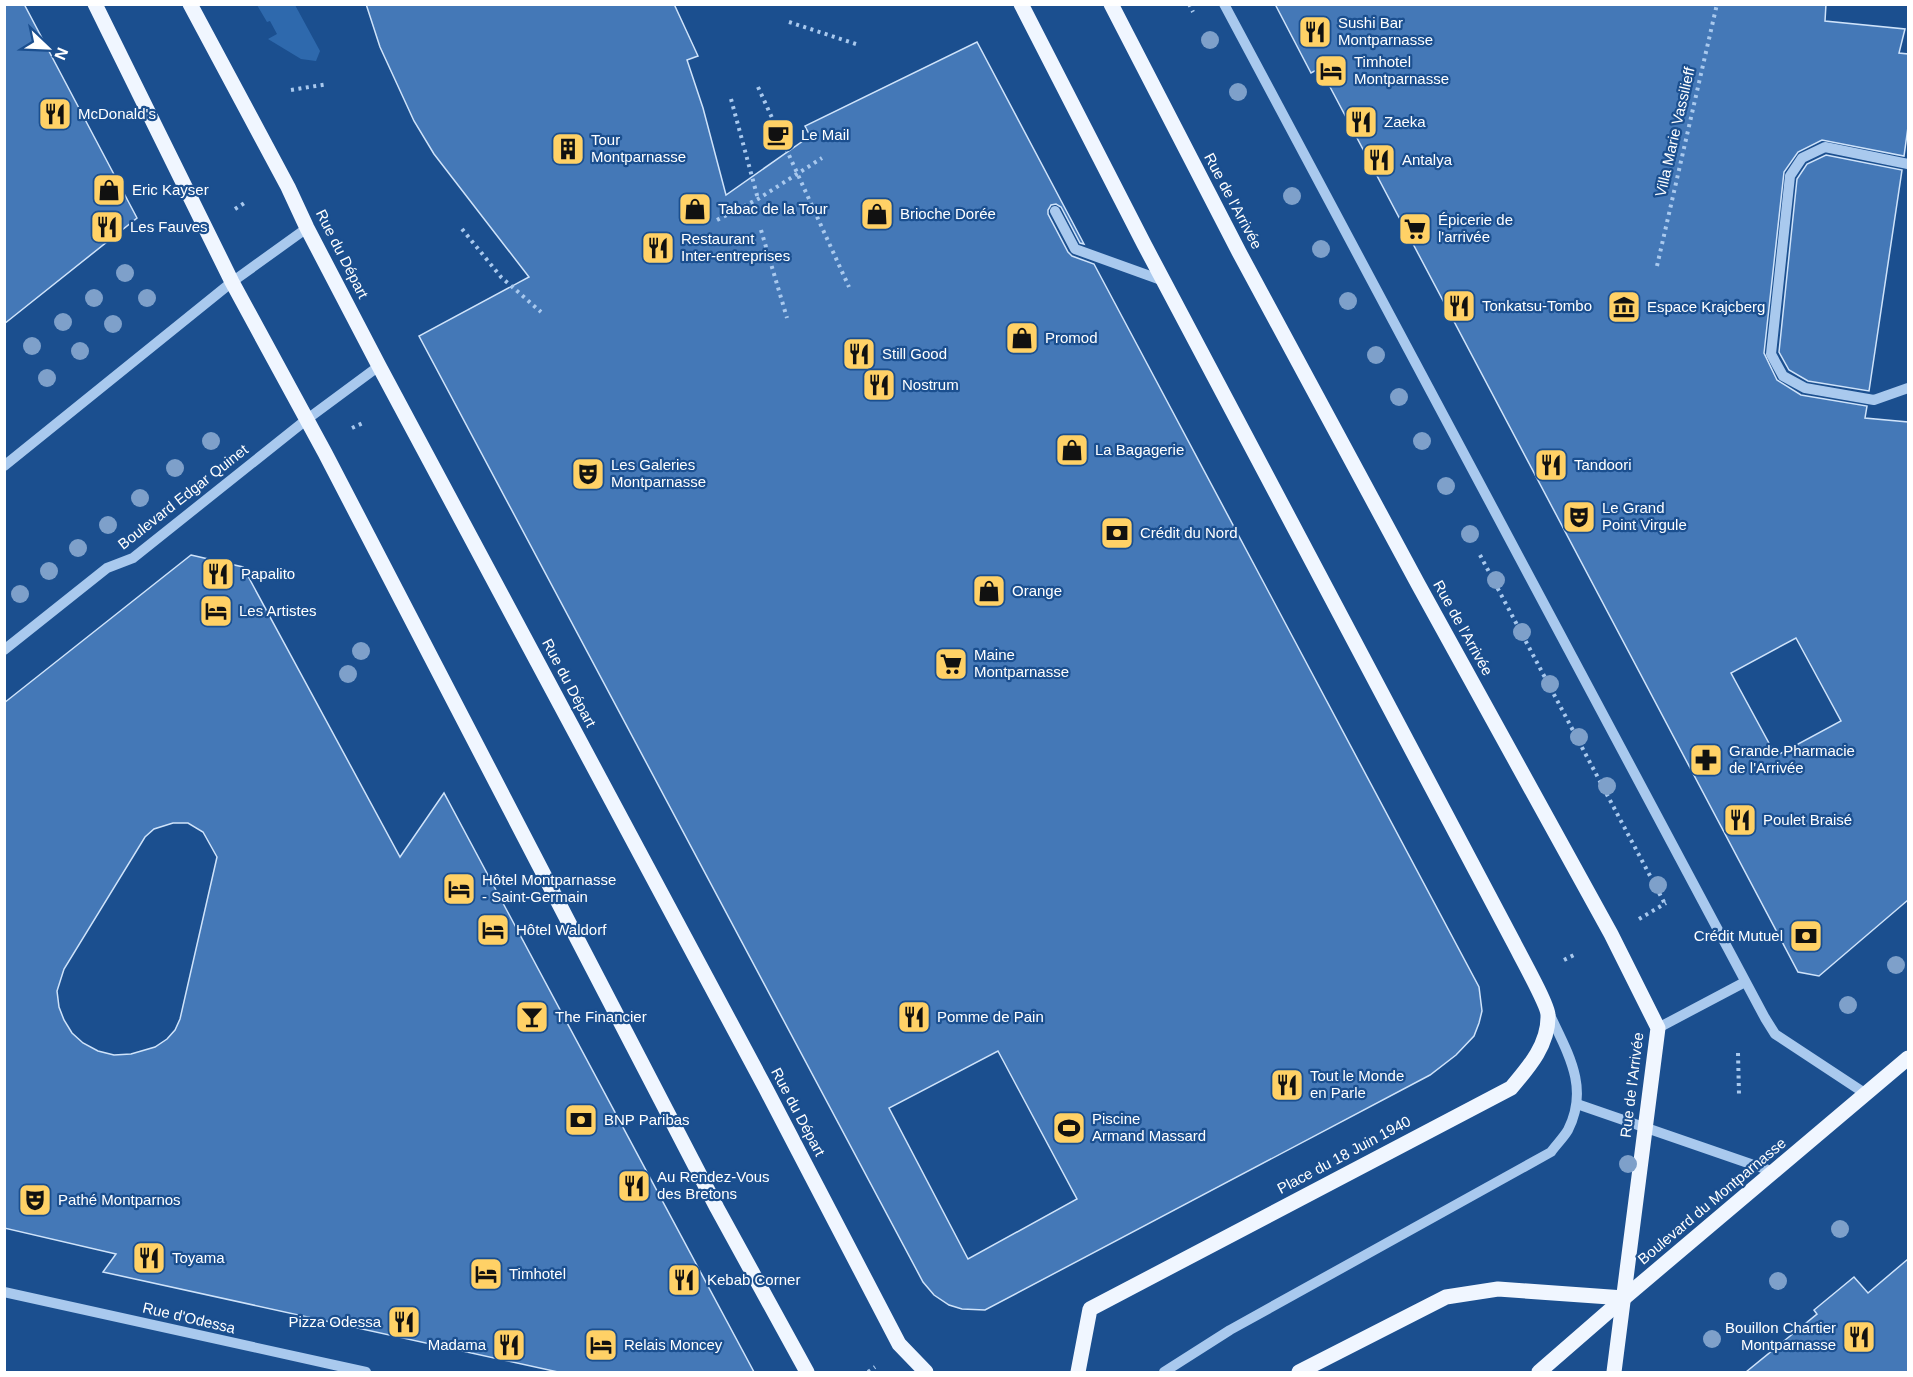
<svg xmlns="http://www.w3.org/2000/svg" width="1913" height="1377" viewBox="0 0 1913 1377" font-family="Arial,sans-serif">
	<style>
		.green { fill: #2e69ad }
		.building { fill: #4478b7; stroke: #cfe3fa; stroke-width: 1.5; fill-rule: evenodd }
		.lines { fill: none; stroke-linecap: round; stroke-linejoin: round }
		.path { stroke: #a9c9ee; stroke-width: 4; stroke-dasharray: 3 4.5; stroke-linecap: butt }
		.minor { stroke: #a9c9ee; stroke-width: 10 }
		.major { stroke: #f0f6ff; stroke-width: 15 }
		.tree { fill: #7ea0ca }
		.labels { text-anchor: middle; stroke-width: 4.5; stroke-linejoin: round; paint-order: stroke }
		.poi-label { font-size: 15px; fill: #fff; stroke: #1b4f8f; text-anchor: start }
		.street-label { font-size: 15px; fill: #fff; stroke: #1b4f8f }
	</style>
	<rect width="100%" height="100%" fill="#1b4f8f"/>
	<path class="green" d="M 257,5 L 295,5 L 320,51 L 316,61 L 301,59 L 268,39 L 277,34 L 270,21 L 267,22 Z"/>
	<g class="building">
		<path d="M 4,4 L 24,4 L 137,218 L 4,324 Z"/>
		<path d="M 366,4 L 674,4 L 698,56 L 687,60 L 703,108 L 726,195 L 810,136 L 805,126 L 977,42 L 1084,244 L 1080,243 L 1061,207 L 1056,204 L 1051,205 L 1048,210 L 1048,214 L 1068,252 L 1072,256 L 1094,264 L 1479,987 L 1482,1011 L 1479,1023 L 1474,1036 L 1456,1055 L 1430,1075 L 985,1310 L 962,1309 L 949,1305 L 934,1295 L 923,1282 L 419,336 L 529,277 L 434,154 L 414,121 L 380,47 ZM 998,1051 L 1077,1199 L 968,1259 L 889,1108 Z"/>
		<path d="M 1275,4 L 1826,4 L 1825,21 L 1905,29 L 1899,53 L 1908,54 L 1908,127 L 1904,156 L 1822,140 L 1798,152 L 1784,172 L 1764,353 L 1777,380 L 1801,395 L 1867,406 L 1865,418 L 1908,422 L 1908,900 L 1819,976 L 1798,972 L 1320,68 L 1311,73 ZM 1796,638 L 1841,721 L 1776,756 L 1731,673 Z"/>
		<path d="M 1826,155 L 1902,170 L 1869,391 L 1808,381 L 1789,370 L 1779,352 L 1797,179 L 1807,164 Z"/>
		<path d="M 191,555 L 243,567 L 400,857 L 444,793 L 754,1372 L 558,1372 L 103,1272 L 116,1254 L 4,1228 L 4,703 ZM 173,823 L 188,823 L 203,832 L 217,857 L 180,1019 L 175,1030 L 167,1039 L 155,1047 L 131,1054 L 114,1055 L 98,1051 L 83,1043 L 72,1033 L 64,1020 L 59,1007 L 57,991 L 64,969 L 145,837 L 154,829 Z"/>
		<path d="M 1908,1259 L 1908,1372 L 1746,1372 L 1817,1314 L 1814,1310 L 1854,1277 L 1868,1293 Z"/>
	</g>
	<g class="lines">
		<g class="path">
			<path d="M 1189,4 L 1193,12"/>
			<path d="M 789,22 L 859,45"/>
			<path d="M 758,87 L 849,287"/>
			<path d="M 291,90 L 328,84"/>
			<path d="M 731,99 L 758,199"/>
			<path d="M 235,209 L 246,202"/>
			<path d="M 717,220 L 758,199 L 822,158"/>
			<path d="M 462,229 L 501,277 L 541,312"/>
			<path d="M 761,230 L 787,318"/>
			<path d="M 1657,266 L 1717,4"/>
			<path d="M 352,428 L 365,422"/>
			<path d="M 1480,555 L 1665,904"/>
			<path d="M 1639,919 L 1666,903"/>
			<path d="M 1564,960 L 1576,954"/>
			<path d="M 1738,1053 L 1739,1094"/>
			<path d="M 868,1372 L 875,1367"/>
		</g>
		<g class="minor">
			<path d="M 1224,4 L 1765,1018 L 1775,1034 L 1866,1094"/>
			<path d="M 1908,164 L 1825,147 L 1802,158 L 1790,176 L 1771,354 L 1783,376 L 1805,388 L 1874,400 L 1908,388"/>
			<path d="M 1055,211 L 1075,249 L 1164,281"/>
			<path d="M 4,466 L 232,282 L 307,228"/>
			<path d="M 4,650 L 107,568 L 133,558 L 306,420 L 379,366"/>
			<path d="M 1658,1028 L 1745,982"/>
			<path d="M 1577,1104 L 1774,1172"/>
			<path d="M 4,1292 L 366,1372"/>
			<path d="M 1164,1372 L 1230,1330 L 1551,1152 C 1556,1145 1564,1137 1568,1130 C 1590,1087 1567,1052 1549,1013"/>
		</g>
		<g class="major">
			<path d="M 95,4 L 232,282 L 325,453 L 717,1208 L 807,1372"/>
			<path d="M 190,4 L 288,187 L 307,228 L 379,366 L 766,1089 L 899,1344 L 926,1372"/>
			<path d="M 1021,4 L 1144,244 L 1514,943 C 1520,955 1548,1005 1548,1015 C 1549,1044 1529,1067 1511,1088 L 1090,1309 L 1078,1372"/>
			<path d="M 1111,4 L 1239,252 L 1418,584 L 1611,934 L 1658,1028 L 1614,1372"/>
			<path d="M 1299,1372 L 1446,1297 L 1498,1289 L 1624,1298"/>
			<path d="M 1539,1372 L 1624,1298 L 1908,1058"/>
		</g>
	</g>
	<g class="tree">
		<circle cx="1210" cy="40" r="9"/>
		<circle cx="1238" cy="92" r="9"/>
		<circle cx="1292" cy="196" r="9"/>
		<circle cx="1321" cy="249" r="9"/>
		<circle cx="125" cy="273" r="9"/>
		<circle cx="94" cy="298" r="9"/>
		<circle cx="147" cy="298" r="9"/>
		<circle cx="1348" cy="301" r="9"/>
		<circle cx="63" cy="322" r="9"/>
		<circle cx="113" cy="324" r="9"/>
		<circle cx="32" cy="346" r="9"/>
		<circle cx="80" cy="351" r="9"/>
		<circle cx="1376" cy="355" r="9"/>
		<circle cx="47" cy="378" r="9"/>
		<circle cx="1399" cy="397" r="9"/>
		<circle cx="211" cy="441" r="9"/>
		<circle cx="1422" cy="441" r="9"/>
		<circle cx="175" cy="468" r="9"/>
		<circle cx="1446" cy="486" r="9"/>
		<circle cx="140" cy="498" r="9"/>
		<circle cx="108" cy="525" r="9"/>
		<circle cx="1470" cy="534" r="9"/>
		<circle cx="78" cy="548" r="9"/>
		<circle cx="49" cy="571" r="9"/>
		<circle cx="1496" cy="580" r="9"/>
		<circle cx="20" cy="594" r="9"/>
		<circle cx="1522" cy="632" r="9"/>
		<circle cx="361" cy="651" r="9"/>
		<circle cx="348" cy="674" r="9"/>
		<circle cx="1550" cy="684" r="9"/>
		<circle cx="1579" cy="737" r="9"/>
		<circle cx="1607" cy="786" r="9"/>
		<circle cx="1658" cy="885" r="9"/>
		<circle cx="1896" cy="965" r="9"/>
		<circle cx="1848" cy="1005" r="9"/>
		<circle cx="1628" cy="1164" r="9"/>
		<circle cx="1840" cy="1229" r="9"/>
		<circle cx="1778" cy="1281" r="9"/>
		<circle cx="1712" cy="1339" r="9"/>
	</g>
	<defs>
		<g id="restaurant-square" transform="scale(1.725)"><rect x="-9" y="-9" width="18" height="18" rx="4" fill="#ffd166" stroke="#1b4f8f"/><path d="M-5-6h1v4h1v-4h1v4h1v-4h1v5L-1.5 .5V6h-2V.5L-5-1ZM5-6V6H3V1.5H1.5Q1.5-4 5-6Z" fill="#111"/></g>
		<g id="hotel-square" transform="scale(1.725)"><rect x="-9" y="-9" width="18" height="18" rx="4" fill="#ffd166" stroke="#1b4f8f"/><path d="M-6-4.5h1.5V1H6V5H4.5V3h-9V5H-6ZM-4 0a1.8 1.8 0 1 1 3.6 0ZM.5 0V-2.5h3Q6-2.5 6 0Z" fill="#111"/></g>
		<g id="cafe-square" transform="scale(1.725)"><rect x="-9" y="-9" width="18" height="18" rx="4" fill="#ffd166" stroke="#1b4f8f"/><path d="M-5.5-4.5H6V0H3Q3 3.5 0 3.5H-2.5Q-5.5 3.5-5.5 0ZM3-3.2v2h1.7v-2ZM-6 4.5H4V6H-6Z" fill="#111"/></g>
		<g id="building-square" transform="scale(1.725)"><rect x="-9" y="-9" width="18" height="18" rx="4" fill="#ffd166" stroke="#1b4f8f"/><path d="M-4-6H4V6H1V3H-1V6H-4ZM-2.5-4.3h1.7v1.8h-1.7ZM.8-4.3h1.7v1.8H.8ZM-2.5-1h1.7V.8h-1.7ZM.8-1h1.7V.8H.8Z" fill="#111"/></g>
		<g id="shop-square" transform="scale(1.725)"><rect x="-9" y="-9" width="18" height="18" rx="4" fill="#ffd166" stroke="#1b4f8f"/><path d="M-5-2.5h2.3a2.7 3.5 0 0 1 5.4 0H5L5.5 6h-11ZM-1.5-2.5h3a1.5 2.3 0 0 0-3 0Z" fill="#111"/></g>
		<g id="supermarket-square" transform="scale(1.725)"><rect x="-9" y="-9" width="18" height="18" rx="4" fill="#ffd166" stroke="#1b4f8f"/><path d="M-6-5.5h2.5l.6 2H6L4.5 2H-2.5L-4.4-4H-6ZM-1.5 3.2a1.3 1.3 0 1 0 .1 0ZM3 3.2a1.3 1.3 0 1 0 .1 0Z" fill="#111"/></g>
		<g id="museum-square" transform="scale(1.725)"><rect x="-9" y="-9" width="18" height="18" rx="4" fill="#ffd166" stroke="#1b4f8f"/><path d="M0-6L6-3V-2H-6V-3ZM-5-1h2V3h-2ZM-1-1h2V3h-2ZM3-1h2V3H3ZM-6 4H6V6H-6Z" fill="#111"/></g>
		<g id="theatre-square" transform="scale(1.725)"><rect x="-9" y="-9" width="18" height="18" rx="4" fill="#ffd166" stroke="#1b4f8f"/><path d="M-5-5.5Q0-4 5-5.5V0Q5 5 0 6Q-5 5-5 0ZM-3.3-2.5H-1v1.5H-3.3ZM1-2.5H3.3v1.5H1ZM-2.8 1Q0 5.5 2.8 1Z" fill="#111"/></g>
		<g id="bank-square" transform="scale(1.725)"><rect x="-9" y="-9" width="18" height="18" rx="4" fill="#ffd166" stroke="#1b4f8f"/><path d="M-6-4H6V4H-6ZM0-2.3a2.3 2.3 0 1 0 0 4.6a2.3 2.3 0 1 0 0-4.6Z" fill="#111"/></g>
		<g id="pharmacy-square" transform="scale(1.725)"><rect x="-9" y="-9" width="18" height="18" rx="4" fill="#ffd166" stroke="#1b4f8f"/><path d="M-2-6h4v4h4v4h-4v4h-4v-4h-4v-4h4Z" fill="#111"/></g>
		<g id="bar-square" transform="scale(1.725)"><rect x="-9" y="-9" width="18" height="18" rx="4" fill="#ffd166" stroke="#1b4f8f"/><path d="M-6-5H6L.8 .8V4.5H3.5V6h-7V4.5H-.8V.8Z" fill="#111"/></g>
		<g id="stadium-square" transform="scale(1.725)"><rect x="-9" y="-9" width="18" height="18" rx="4" fill="#ffd166" stroke="#1b4f8f"/><path d="M0-5a6.5 5 0 1 0 0 10a6.5 5 0 1 0 0-10ZM-3.5-1.8h7v3.6h-7Z" fill="#111"/></g>
	</defs>
	<g fill-rule="evenodd">
		<use href="#restaurant-square" x="1315" y="32"/>
		<use href="#hotel-square" x="1331" y="71"/>
		<use href="#restaurant-square" x="55" y="114"/>
		<use href="#restaurant-square" x="1361" y="122"/>
		<use href="#cafe-square" x="778" y="135"/>
		<use href="#building-square" x="568" y="149"/>
		<use href="#restaurant-square" x="1379" y="160"/>
		<use href="#shop-square" x="109" y="190"/>
		<use href="#shop-square" x="695" y="209"/>
		<use href="#shop-square" x="877" y="214"/>
		<use href="#restaurant-square" x="107" y="227"/>
		<use href="#supermarket-square" x="1415" y="229"/>
		<use href="#restaurant-square" x="658" y="248"/>
		<use href="#restaurant-square" x="1459" y="306"/>
		<use href="#museum-square" x="1624" y="307"/>
		<use href="#shop-square" x="1022" y="338"/>
		<use href="#restaurant-square" x="859" y="354"/>
		<use href="#restaurant-square" x="879" y="385"/>
		<use href="#shop-square" x="1072" y="450"/>
		<use href="#restaurant-square" x="1551" y="465"/>
		<use href="#theatre-square" x="588" y="474"/>
		<use href="#theatre-square" x="1579" y="517"/>
		<use href="#bank-square" x="1117" y="533"/>
		<use href="#restaurant-square" x="218" y="574"/>
		<use href="#shop-square" x="989" y="591"/>
		<use href="#hotel-square" x="216" y="611"/>
		<use href="#supermarket-square" x="951" y="664"/>
		<use href="#pharmacy-square" x="1706" y="760"/>
		<use href="#restaurant-square" x="1740" y="820"/>
		<use href="#hotel-square" x="459" y="889"/>
		<use href="#hotel-square" x="493" y="930"/>
		<use href="#bank-square" x="1806" y="936"/>
		<use href="#bar-square" x="532" y="1017"/>
		<use href="#restaurant-square" x="914" y="1017"/>
		<use href="#restaurant-square" x="1287" y="1085"/>
		<use href="#bank-square" x="581" y="1120"/>
		<use href="#stadium-square" x="1069" y="1128"/>
		<use href="#restaurant-square" x="634" y="1186"/>
		<use href="#theatre-square" x="35" y="1200"/>
		<use href="#restaurant-square" x="149" y="1258"/>
		<use href="#hotel-square" x="486" y="1274"/>
		<use href="#restaurant-square" x="684" y="1280"/>
		<use href="#restaurant-square" x="404" y="1322"/>
		<use href="#restaurant-square" x="1859" y="1337"/>
		<use href="#restaurant-square" x="509" y="1345"/>
		<use href="#hotel-square" x="601" y="1345"/>
	</g>
	<g class="labels">
		<g class="poi-label">
			<text x="1338" y="28">Sushi Bar<tspan x="1338" dy="17">Montparnasse</tspan></text>
			<text x="1354" y="67">Timhotel<tspan x="1354" dy="17">Montparnasse</tspan></text>
			<text x="78" y="119">McDonald's</text>
			<text x="1384" y="127">Zaeka</text>
			<text x="801" y="140">Le Mail</text>
			<text x="591" y="145">Tour<tspan x="591" dy="17">Montparnasse</tspan></text>
			<text x="1402" y="165">Antalya</text>
			<text x="132" y="195">Eric Kayser</text>
			<text x="718" y="214">Tabac de la Tour</text>
			<text x="900" y="219">Brioche Dorée</text>
			<text x="1438" y="225">Épicerie de<tspan x="1438" dy="17">l'arrivée</tspan></text>
			<text x="130" y="232">Les Fauves</text>
			<text x="681" y="244">Restaurant<tspan x="681" dy="17">Inter-entreprises</tspan></text>
			<text x="1482" y="311">Tonkatsu-Tombo</text>
			<text x="1647" y="312">Espace Krajcberg</text>
			<text x="1045" y="343">Promod</text>
			<text x="882" y="359">Still Good</text>
			<text x="902" y="390">Nostrum</text>
			<text x="1095" y="455">La Bagagerie</text>
			<text x="611" y="470">Les Galeries<tspan x="611" dy="17">Montparnasse</tspan></text>
			<text x="1574" y="470">Tandoori</text>
			<text x="1602" y="513">Le Grand<tspan x="1602" dy="17">Point Virgule</tspan></text>
			<text x="1140" y="538">Crédit du Nord</text>
			<text x="241" y="579">Papalito</text>
			<text x="1012" y="596">Orange</text>
			<text x="239" y="616">Les Artistes</text>
			<text x="974" y="660">Maine<tspan x="974" dy="17">Montparnasse</tspan></text>
			<text x="1729" y="756">Grande Pharmacie<tspan x="1729" dy="17">de l'Arrivée</tspan></text>
			<text x="1763" y="825">Poulet Braisé</text>
			<text x="482" y="885">Hôtel Montparnasse<tspan x="482" dy="17">- Saint-Germain</tspan></text>
			<text x="516" y="935">Hôtel Waldorf</text>
			<text x="1783" y="941" text-anchor="end">Crédit Mutuel</text>
			<text x="555" y="1022">The Financier</text>
			<text x="937" y="1022">Pomme de Pain</text>
			<text x="1310" y="1081">Tout le Monde<tspan x="1310" dy="17">en Parle</tspan></text>
			<text x="1092" y="1124">Piscine<tspan x="1092" dy="17">Armand Massard</tspan></text>
			<text x="604" y="1125">BNP Paribas</text>
			<text x="657" y="1182">Au Rendez-Vous<tspan x="657" dy="17">des Bretons</tspan></text>
			<text x="58" y="1205">Pathé Montparnos</text>
			<text x="172" y="1263">Toyama</text>
			<text x="509" y="1279">Timhotel</text>
			<text x="707" y="1285">Kebab Corner</text>
			<text x="381" y="1327" text-anchor="end">Pizza Odessa</text>
			<text x="1836" y="1333" text-anchor="end">Bouillon Chartier<tspan x="1836" dy="17">Montparnasse</tspan></text>
			<text x="486" y="1350" text-anchor="end">Madama</text>
			<text x="624" y="1350">Relais Moncey</text>
		</g>
		<g class="street-label">
			<text transform="translate(1675 132) rotate(-77)" y="5">Villa Marie Vassilieff</text>
			<text transform="translate(1233 201) rotate(62)" y="5">Rue de l'Arrivée</text>
			<text transform="translate(342 254) rotate(63)" y="5">Rue du Départ</text>
			<text transform="translate(183 497) rotate(-38)" y="5">Boulevard Edgar Quinet</text>
			<text transform="translate(1463 628) rotate(61)" y="5">Rue de l'Arrivée</text>
			<text transform="translate(569 683) rotate(62)" y="5">Rue du Départ</text>
			<text transform="translate(1632 1085) rotate(-83)" y="5">Rue de l'Arrivée</text>
			<text transform="translate(798 1112) rotate(62)" y="5">Rue du Départ</text>
			<text transform="translate(1344 1155) rotate(-28)" y="5">Place du 18 Juin 1940</text>
			<text transform="translate(1712 1201) rotate(-40)" y="5">Boulevard du Montparnasse</text>
			<text transform="translate(189 1318) rotate(13)" y="5">Rue d'Odessa</text>
		</g>
	</g>
	<rect width="1913" height="1377" fill="none" stroke="#ffffff" stroke-width="12"/>
	<g transform="translate(48 48) rotate(113)" stroke="#1b4f8f" stroke-width="4.5" paint-order="stroke">
	<path d="M0-4.5L10 22L0 15L-10 22Z" fill="#ffffff"/>
	<text y="-9" font-size="16" font-weight="bold" text-anchor="middle" fill="#ffffff">N</text>
	</g>
</svg>
